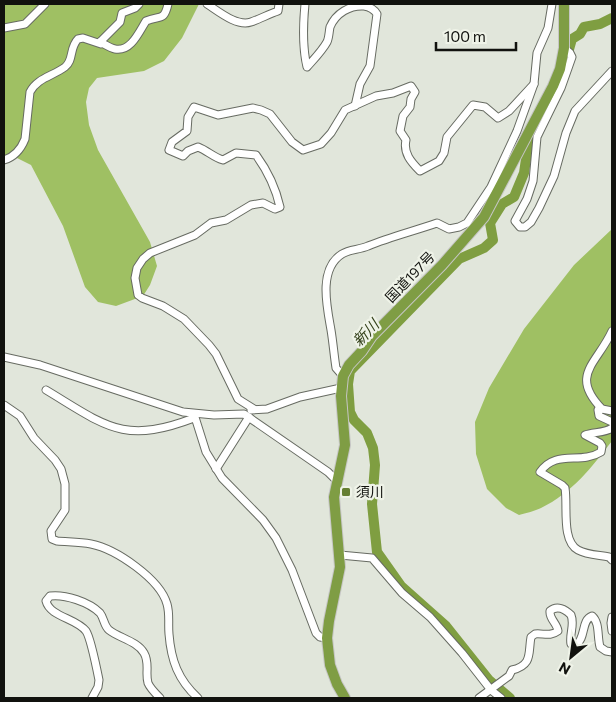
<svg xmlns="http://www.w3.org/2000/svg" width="616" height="702" viewBox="0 0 616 702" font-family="Commissioner,'Noto Sans JP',sans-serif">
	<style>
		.forest { fill: #9fc063 }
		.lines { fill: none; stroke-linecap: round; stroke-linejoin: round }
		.river { stroke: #7f9e41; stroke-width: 10 }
		.minor-casing { stroke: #676b62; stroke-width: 9 }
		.highway-casing { stroke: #c6c6c5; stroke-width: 12 }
		.minor { stroke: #fff; stroke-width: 7 }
		.highway { stroke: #7f9d44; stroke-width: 10 }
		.poi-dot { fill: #667f33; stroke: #eff3e8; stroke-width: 2 }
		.labels { text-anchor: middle; stroke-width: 4.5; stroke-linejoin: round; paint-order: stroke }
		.street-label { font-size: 14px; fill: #11120e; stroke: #eff3e8 }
		.poi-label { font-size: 14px; fill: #11120e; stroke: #eff3e8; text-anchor: start }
		.water-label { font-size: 15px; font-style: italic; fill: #34411b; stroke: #eff3e8 }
	</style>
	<rect width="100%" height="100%" fill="#e1e6db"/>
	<g class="forest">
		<path d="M 4,4 L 199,4 L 182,38 L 164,61 L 144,71 L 97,78 L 89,88 L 86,102 L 89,125 L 98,150 L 150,242 L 157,266 L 150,285 L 143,296 L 116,306 L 98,302 L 85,287 L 63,226 L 31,165 L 15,157 L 4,156 Z"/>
		<path d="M 612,229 L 612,441 C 592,467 572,493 541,508 C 535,511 526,513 519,515 L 506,508 L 487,489 L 476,454 L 475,422 L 489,388 L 524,329 L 574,265 Z"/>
	</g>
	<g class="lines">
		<g class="river">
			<path d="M 566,60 L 572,39 L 580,34 L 584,27 L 600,24 L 612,18"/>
			<path d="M 510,698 L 489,680 L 446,626 L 401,586 L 377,552 L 372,504 L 375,465 L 373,448 L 367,433 L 354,420 L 350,412 L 348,384 L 350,371 L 459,259 L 484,248 L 493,240 L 490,223 L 502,204 L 514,197 L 524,173 L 527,152 L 554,94"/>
		</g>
		<g class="minor-casing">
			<g id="minor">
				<path d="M 207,4 C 218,11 237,27 251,22 C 260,19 269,14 278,11 L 279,4"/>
				<path d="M 305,4 C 303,25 302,46 307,67 C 314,59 322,51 327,42 C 329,38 329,32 330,27 C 336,13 350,5 364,6 C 370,7 374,9 377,14 L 370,66 L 360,84 L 355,106"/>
				<path d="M 4,28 L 25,24 L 45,4"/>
				<path d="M 100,42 C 104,44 110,48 115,49 C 131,52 139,32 146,21 C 160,15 164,22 168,4"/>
				<path d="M 564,48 L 570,53 L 572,57 L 561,88 L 537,137 L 533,181 L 527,199 L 515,221 L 520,227 L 525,227 L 531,222 L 539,208 L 554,176 L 566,133 L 575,111 L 612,71"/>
				<path d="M 4,160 C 14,157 21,149 25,139 L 30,92 C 37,78 53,76 65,67 C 74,60 69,48 78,39 L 83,38 L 101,44 L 100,42 L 120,22 L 122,13 L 135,8 L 139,4"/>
				<path d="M 612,331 C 597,364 569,375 602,409 L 612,411"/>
				<path d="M 4,357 L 40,365 L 183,412 L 214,415 L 244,414 L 328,472 L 338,482"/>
				<path d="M 343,376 L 336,368 C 334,355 333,342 331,330 C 327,307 318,269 342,254 C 350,249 359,250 368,246 C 390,237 414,231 437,223 L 449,229 L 459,227 L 467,223 L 491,187 L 517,131 L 534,84 L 537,53 L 548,28 L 552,4"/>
				<path d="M 46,390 C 106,426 123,445 194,418"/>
				<path d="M 4,405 L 20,416 L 34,438 L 55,460 L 61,469 L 65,484 L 65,510 L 51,531 L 52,539 L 57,541 C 68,542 80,542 91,544 C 116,549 160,579 167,604 C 170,614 168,624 169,634 C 171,660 178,680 198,698"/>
				<path d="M 254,409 L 238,399 L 216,354 L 209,345 L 184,319 L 163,306 L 142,298 L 138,295 L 135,278 L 137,268 L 143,259 L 150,253 L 195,235 L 211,223 L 226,220 L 251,205 L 263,203 L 275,209 L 280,207 C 276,189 267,170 256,155 L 236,153 L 223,160 C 213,157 208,151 198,147 L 188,151 L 183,156 L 169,150 L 172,142 L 187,131 L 188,117 L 194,107 L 218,115 L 253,108 L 261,110 L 270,114 L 292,142 L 303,150 L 321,144 L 331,133 L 345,110 L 376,96 L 393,93 L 411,86 L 415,92 L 411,99 L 410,107 L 403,116 L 400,131 L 406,140 C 403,153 411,162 420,171 L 439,161 L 444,153 L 447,137 L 473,105 L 485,107 L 498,118 L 509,111 L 534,84"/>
				<path d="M 602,409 L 598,410 L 599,416 L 612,422"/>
				<path d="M 251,410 L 267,409 L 300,397 L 341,388"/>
				<path d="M 194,414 L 206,452 L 222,478 L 263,520 L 276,538 L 292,570 L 316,633 L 320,637 L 327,638"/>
				<path d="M 612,428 C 605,433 593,432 585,435 L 600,443 L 602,446 L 601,452 C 580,465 556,449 540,472 L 562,485 L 565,488 C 568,505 561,541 578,550 C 587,555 599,555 609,557 L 612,560"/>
				<path d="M 216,469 L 249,417"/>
				<path d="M 340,555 L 372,558 L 402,593 L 430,617 L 462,653 L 491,690 L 501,698"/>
				<path d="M 612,617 L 611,623 L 612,631"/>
				<path d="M 92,698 L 98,687 L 99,680 C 97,670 90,637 86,631 C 76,618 50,617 46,601 L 50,596 C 65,594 89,602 100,613 C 104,618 104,626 109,630 C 119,638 137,641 144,653 C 150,663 145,673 148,683 C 150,688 156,694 160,698"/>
				<path d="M 479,698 L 509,676 L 512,670 C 533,665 528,653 531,637 L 535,634 C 543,633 550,637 558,631 C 557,623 549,619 550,611 C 557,605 565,609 571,615 C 575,625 569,634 571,644 L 576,645 C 586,638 581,620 592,616 C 600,623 597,636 600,647 L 606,651 L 612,652"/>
			</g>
		</g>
		<g class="highway-casing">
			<path id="highway" d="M 345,698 L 337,684 L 330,665 L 327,638 L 329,621 L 340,567 L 334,497 L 345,445 L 341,396 L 343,376 L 349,365 L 362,351 L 372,336 L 442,265 L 484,217 L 553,86 L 560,69 L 564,48 L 564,4"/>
		</g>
		<use href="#minor" class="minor"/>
		<use href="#highway" class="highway"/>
	</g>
	<rect class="poi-dot" x="341" y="487" width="10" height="10" rx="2.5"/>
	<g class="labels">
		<g class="street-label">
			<text transform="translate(410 277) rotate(-46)" y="5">国道197号</text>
		</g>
		<g class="poi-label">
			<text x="356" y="497">須川</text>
		</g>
		<g class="water-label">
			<text transform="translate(366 333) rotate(-46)" y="5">新川</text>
		</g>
	</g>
	<rect width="616" height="702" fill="none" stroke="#11120e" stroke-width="10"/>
	<g transform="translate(571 657) rotate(209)" stroke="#eff3e8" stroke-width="4" paint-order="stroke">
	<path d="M0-4L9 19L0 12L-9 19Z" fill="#11120e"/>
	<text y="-8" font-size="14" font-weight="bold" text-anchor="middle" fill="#11120e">N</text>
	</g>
	<path d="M436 42v8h80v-8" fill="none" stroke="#11120e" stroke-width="2.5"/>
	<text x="444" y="42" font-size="15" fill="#11120e" stroke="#eff3e8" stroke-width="4" paint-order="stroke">100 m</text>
</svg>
